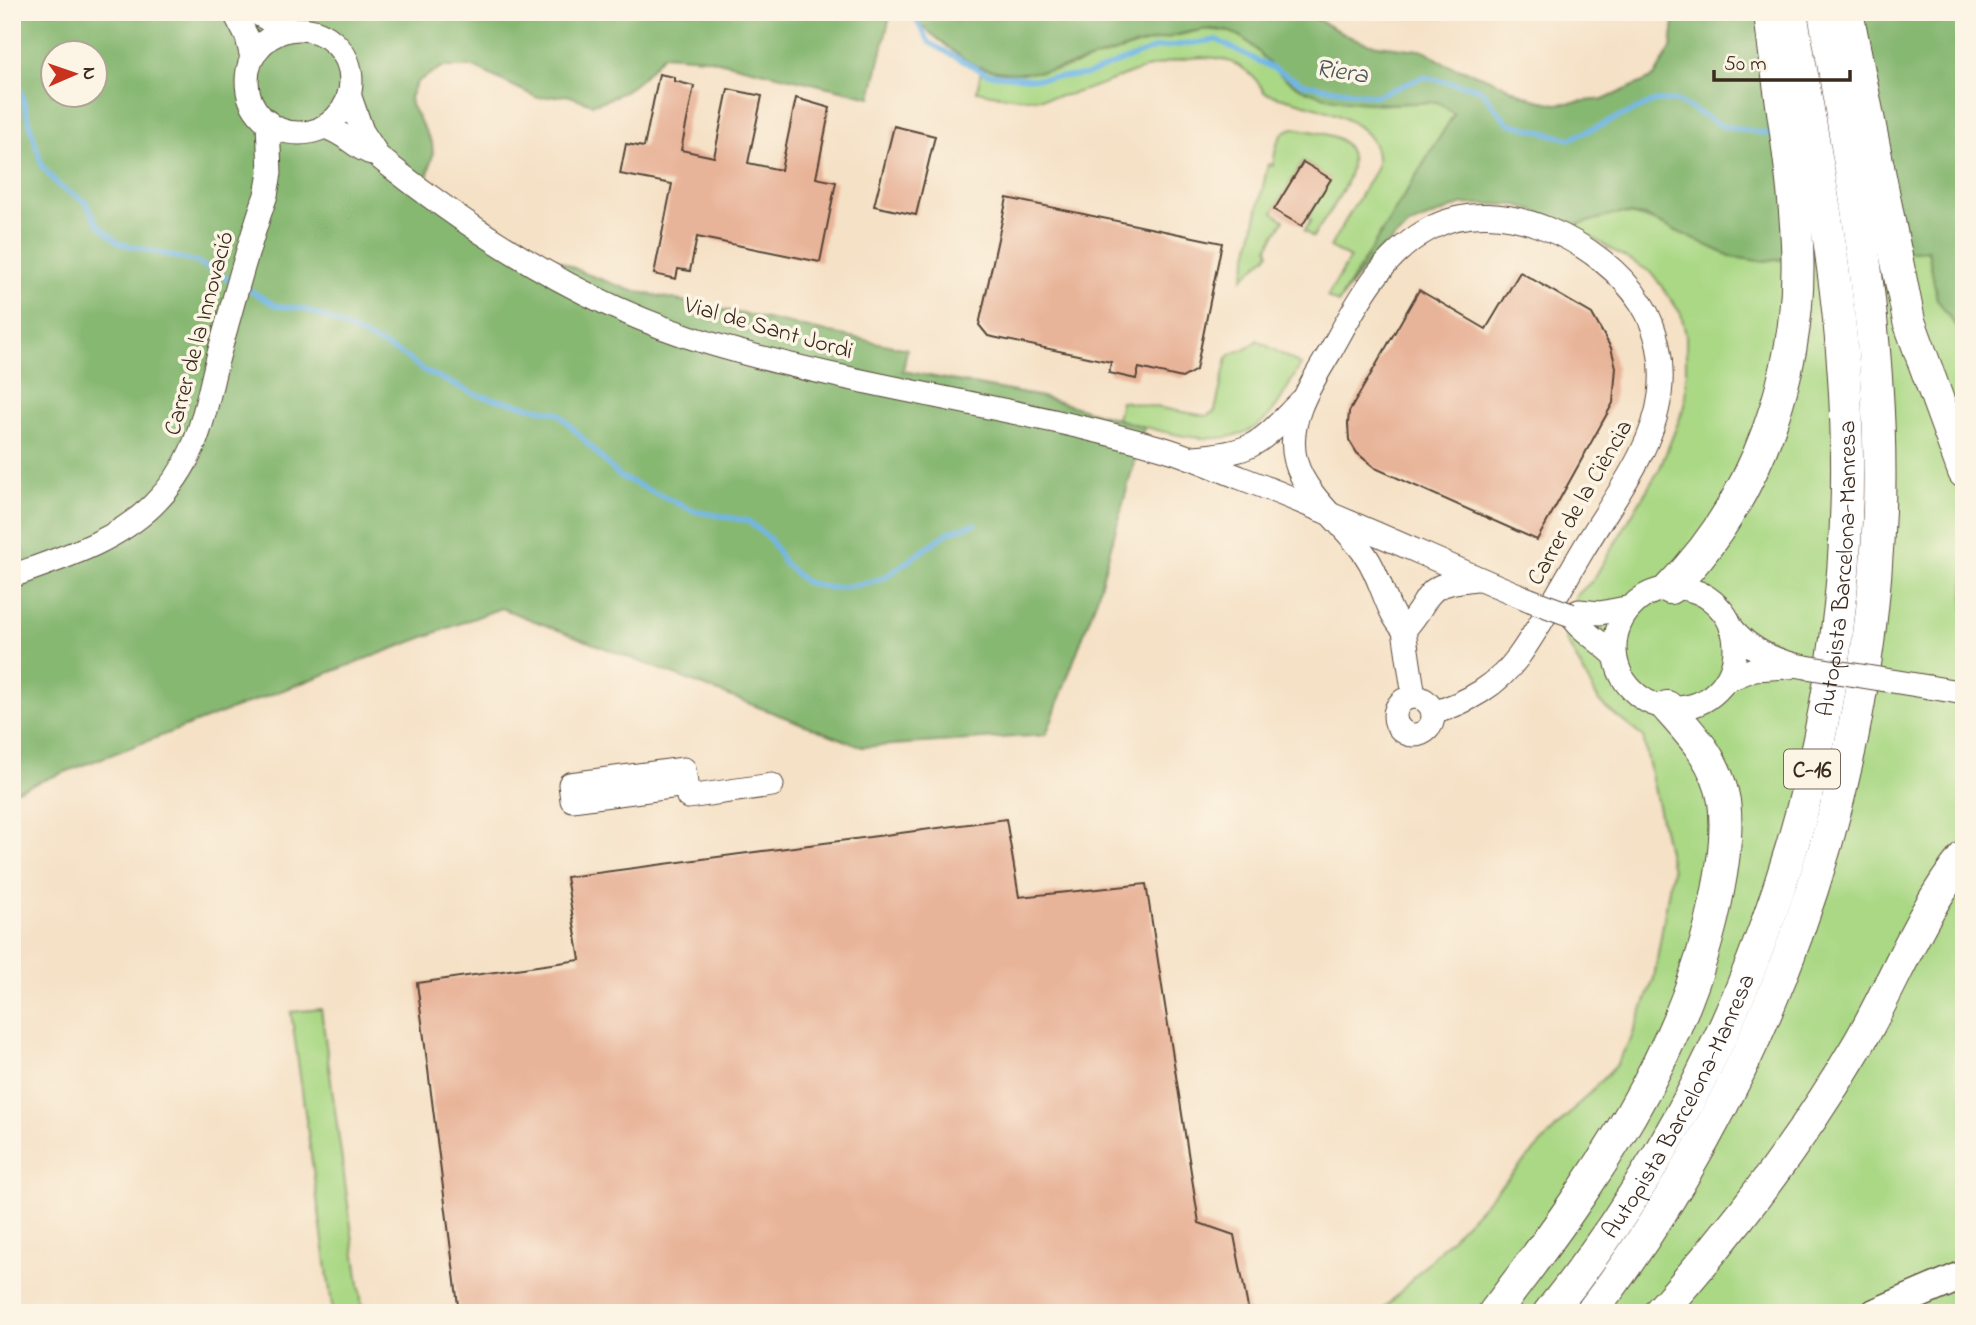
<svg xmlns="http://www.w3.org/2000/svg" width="1976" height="1325" viewBox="0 0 1976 1325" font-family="'Indie Flower',sans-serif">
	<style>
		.green { fill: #aad885; stroke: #728152; stroke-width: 2 }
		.forest { fill: #87b872; stroke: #617148; stroke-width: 2; fill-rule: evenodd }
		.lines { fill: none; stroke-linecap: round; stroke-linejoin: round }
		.stream { stroke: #71b6e7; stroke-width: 5 }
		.building { fill: #e8b499 }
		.minor-casing { stroke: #574537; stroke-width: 25 }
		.major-casing { stroke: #574537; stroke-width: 31 }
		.highway-casing { stroke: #574537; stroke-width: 34 }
		.minor { stroke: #fff; stroke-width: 23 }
		.major { stroke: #fff; stroke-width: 28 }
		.highway { stroke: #fff; stroke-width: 32 }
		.minor-bridge-casing { stroke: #574537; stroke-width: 25; stroke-linecap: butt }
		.minor-bridge { stroke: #fff; stroke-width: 23 }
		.labels { text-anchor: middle; stroke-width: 7; stroke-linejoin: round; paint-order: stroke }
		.shield { fill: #fcf5e5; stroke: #75675a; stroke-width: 2 }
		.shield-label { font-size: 23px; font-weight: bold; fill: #3b2a1e }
		.street-label { font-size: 24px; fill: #3b2a1e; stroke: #fcf5e5 }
		.water-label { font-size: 26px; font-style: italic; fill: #4b545a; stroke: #fcf5e5 }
	</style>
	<rect width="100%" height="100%" fill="#fcf5e5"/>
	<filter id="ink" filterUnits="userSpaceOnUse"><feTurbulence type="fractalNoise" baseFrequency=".0143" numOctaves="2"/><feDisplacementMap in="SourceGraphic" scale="14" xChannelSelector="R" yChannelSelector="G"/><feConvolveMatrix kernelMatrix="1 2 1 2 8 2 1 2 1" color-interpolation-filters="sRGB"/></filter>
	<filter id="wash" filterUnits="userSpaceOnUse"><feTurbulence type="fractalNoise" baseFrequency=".00686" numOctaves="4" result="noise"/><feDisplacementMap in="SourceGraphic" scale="28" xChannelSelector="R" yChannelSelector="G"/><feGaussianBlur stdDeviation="1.57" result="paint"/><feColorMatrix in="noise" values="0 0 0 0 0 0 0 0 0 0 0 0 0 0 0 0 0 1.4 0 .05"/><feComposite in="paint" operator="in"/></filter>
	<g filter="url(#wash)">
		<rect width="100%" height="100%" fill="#f5e1c6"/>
		<g class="green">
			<path d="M 1205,29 L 1238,33 L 1254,48 L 1379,105 L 1438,101 L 1454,114 L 1338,303 L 1327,297 L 1350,258 L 1330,247 L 1376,169 C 1388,116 1302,105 1265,93 C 1226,22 1134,76 1078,92 C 1045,102 1010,99 977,91 L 982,66 L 1023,72 L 1058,70 L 1145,43 Z"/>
			<path d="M 1294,128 C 1307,131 1324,132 1337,138 C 1375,158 1327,214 1313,237 L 1304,231 L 1311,220 L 1307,218 L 1330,179 L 1303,162 L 1273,212 L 1284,220 L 1268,247 L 1270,253 L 1243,278 L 1268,164 L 1273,165 C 1276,149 1276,131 1294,128 Z"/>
			<path d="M 1621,213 C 1671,220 1710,253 1759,261 L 1928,250 L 1937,299 L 1964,338 L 1964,1313 L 1380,1313 L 1616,1065 L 1631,1039 L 1654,978 L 1672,870 L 1643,737 L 1600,703 L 1565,638 L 1576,596 L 1593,580 L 1660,468 L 1685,405 L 1686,386 L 1686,335 L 1681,314 L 1652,273 L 1572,226 Z"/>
			<path d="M 1257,340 L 1301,365 C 1289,383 1279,408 1262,422 C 1224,454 1160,431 1117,419 L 1121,401 L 1206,416 L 1215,411 L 1227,358 C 1235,348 1246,354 1257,340 Z"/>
			<path d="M 321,1009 L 363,1313 L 333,1313 L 291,1012 Z"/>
		</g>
		<g class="forest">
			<path d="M 12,12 L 891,12 L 871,97 L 705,58 L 663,55 C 643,79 624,97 592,104 L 567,95 L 538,98 L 474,67 L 442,67 L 417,82 L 410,97 L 411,105 L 432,143 L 433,154 L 427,178 L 522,242 L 584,273 L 630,290 L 907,349 L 903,371 L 1042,397 L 1144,427 L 1096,601 L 1046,735 L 862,747 L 501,608 L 12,792 ZM 52,52 L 94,52 L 94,94 L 52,94 Z"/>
			<path d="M 905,12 L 1303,12 L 1348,36 L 1370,44 L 1426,51 L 1445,64 L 1488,78 L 1533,99 L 1556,104 L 1605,99 L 1654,77 L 1671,48 L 1675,12 L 1964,12 L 1964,338 L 1937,299 L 1928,250 L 1759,261 L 1732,257 L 1644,216 L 1621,213 L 1572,226 L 1518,205 L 1463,204 L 1410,225 L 1374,255 L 1338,303 L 1454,114 L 1438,102 C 1389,104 1330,109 1287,80 C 1264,64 1252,34 1221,30 C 1201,27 1178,35 1158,40 C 1099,52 1040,88 977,66 C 959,59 922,25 905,12 Z"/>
		</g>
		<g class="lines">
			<g class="stream">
				<path d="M 14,12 L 18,82 L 42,166 L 60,187 L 85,201 L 98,224 L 119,243 L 197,262 L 232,281"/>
				<path d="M 911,12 L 930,43 L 987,74 L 1035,79 L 1086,75 L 1155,48 L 1217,40 L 1304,84 L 1375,96 L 1424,77 L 1480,89 L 1508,123 L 1570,139 L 1655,101 L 1677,101 L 1722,126 L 1770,134"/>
				<path d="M 244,287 L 277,306 L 304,309 L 329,319 L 403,355 L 425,371 L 477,395 L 558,413 L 619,476 L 694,511 L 748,521 L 770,539 L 784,563 L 805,582 L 831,588 L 858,585 L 884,578 L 949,532 L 975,524"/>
			</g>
		</g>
		<g id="blocks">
			<g class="building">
				<path d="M 659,74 L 674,77 L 674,81 L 694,86 L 681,150 L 714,157 L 728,89 L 762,96 L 748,163 L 781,170 L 796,98 L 830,108 L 816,178 L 836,182 L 820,262 L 697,237 L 690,271 L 678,269 L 676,279 L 654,274 L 672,184 L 620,174 L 626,144 L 644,147 Z"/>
				<path d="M 894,126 L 935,136 L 916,215 L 874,206 Z"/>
				<path d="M 1303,162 L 1331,179 L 1302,226 L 1274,210 Z"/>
				<path d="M 1007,198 L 1222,243 L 1196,370 L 1182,378 L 1139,368 L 1136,379 L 1109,373 L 1111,362 L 988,336 L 979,325 Z"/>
				<path d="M 1520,272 L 1592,314 L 1611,348 L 1616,367 L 1613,403 L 1537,540 L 1375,468 L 1357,453 L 1349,440 L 1348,424 L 1349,412 L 1419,290 L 1486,329 Z"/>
				<path d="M 1006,819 L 1019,897 L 1146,884 L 1199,1223 L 1234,1235 L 1249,1313 L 459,1313 L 417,983 L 580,960 L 566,877 Z"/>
			</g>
		</g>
	</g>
	<g filter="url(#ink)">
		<use href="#blocks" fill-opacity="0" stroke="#574537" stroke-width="2"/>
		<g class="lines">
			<g class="minor-casing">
				<g id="minor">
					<path d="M 234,12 L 247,37 L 252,58"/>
					<path d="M 255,12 L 286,30"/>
					<circle cx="299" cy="81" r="52"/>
					<path d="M 349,94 L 362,131 L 375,151"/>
					<path d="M 323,127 C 344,131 356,150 375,154 C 474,234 589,308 712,344 C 861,388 1016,406 1165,449 C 1191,457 1216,468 1241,478 C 1339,515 1434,560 1530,600"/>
					<path d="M 1194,457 C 1257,452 1258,444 1301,401"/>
					<path d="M 12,576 C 62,558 115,542 153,505 C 199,460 203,416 218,357 C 233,303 247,248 266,195 L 270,173 L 268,122"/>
					<circle cx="1675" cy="648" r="60"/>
					<path d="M 1731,627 C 1750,650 1776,662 1806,667"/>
					<path d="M 1404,630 C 1385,610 1382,579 1366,556 C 1346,526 1305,496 1296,462 C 1285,422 1311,384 1330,352 C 1357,304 1380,255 1431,228 C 1500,191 1602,242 1641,303 C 1658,329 1664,364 1660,395 C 1653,451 1611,502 1583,550 C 1562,585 1543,622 1519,656 C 1497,686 1468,702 1433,713"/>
					<path d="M 1404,630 C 1436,595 1418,585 1476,579"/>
					<path d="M 1404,630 L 1414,697"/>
					<path d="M 1615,656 C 1604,644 1577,628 1571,615 L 1579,611 L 1600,613 L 1631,607"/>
					<path d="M 1725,681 L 1754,669 L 1789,667"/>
					<path d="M 1929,687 L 1964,693"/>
					<circle cx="1414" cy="716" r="19"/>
					<path d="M 686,785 L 572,800 L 570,784 L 684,769 L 688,797 L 772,785"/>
				</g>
			</g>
			<g class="major-casing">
				<path id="major" d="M 1875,1313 L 1964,1275"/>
			</g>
			<g class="highway-casing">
				<g id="highway">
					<path d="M 1847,12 L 1909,321 L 1964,472"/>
					<path d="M 1670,588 C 1758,500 1803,367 1797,244 C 1794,167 1778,89 1770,12"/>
					<path d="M 1494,1313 C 1590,1187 1689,1049 1718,891 C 1724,861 1728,831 1724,801 C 1717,761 1693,736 1667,707"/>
					<path id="s1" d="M 1549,1313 C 1751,1061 1859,738 1846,415 C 1841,280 1814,146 1791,12"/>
					<path d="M 1591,1313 C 1766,1082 1869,801 1879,510 C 1884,343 1853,176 1824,12"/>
					<path d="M 1659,1313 C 1734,1229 1802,1140 1859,1043 C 1895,981 1919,913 1964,857"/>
				</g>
			</g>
			<use href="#minor" class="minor"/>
			<use href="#major" class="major"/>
			<use href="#highway" class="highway"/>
			<g class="minor-bridge-casing">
				<g id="minor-bridge">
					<path d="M 1530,600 L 1571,615"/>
					<path d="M 1806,667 L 1929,687"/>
				</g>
			</g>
			<use href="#minor-bridge" class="minor-bridge"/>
		</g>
	</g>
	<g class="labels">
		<rect class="shield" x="1784" y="749.5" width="56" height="39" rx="5"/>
		<g class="shield-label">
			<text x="1812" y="777">C-16</text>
		</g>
		<g class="street-label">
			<text transform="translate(769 327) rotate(16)" y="8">Vial de Sant Jordi</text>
			<text transform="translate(198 333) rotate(-75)" y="8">Carrer de la Innovació</text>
			<text transform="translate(1579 502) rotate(-60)" y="8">Carrer de la Ciència</text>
			<text dy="8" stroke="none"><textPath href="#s1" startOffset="812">Autopista Barcelona-Manresa</textPath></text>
			<text dy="8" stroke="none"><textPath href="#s1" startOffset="245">Autopista Barcelona-Manresa</textPath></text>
		</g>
		<g class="water-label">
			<text transform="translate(1342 70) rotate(9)" y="9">Riera</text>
		</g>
	</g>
	<rect width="1976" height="1325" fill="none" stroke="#fcf5e5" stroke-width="42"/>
	<g transform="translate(74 74) rotate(88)"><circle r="33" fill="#fcf5e5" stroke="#afa495" stroke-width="2"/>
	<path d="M0-5L12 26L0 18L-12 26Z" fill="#c8321e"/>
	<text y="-10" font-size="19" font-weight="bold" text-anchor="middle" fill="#3b2a1e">N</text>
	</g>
	<path d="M1714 70v10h136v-10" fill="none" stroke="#3b2a1e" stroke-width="3.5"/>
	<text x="1724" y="70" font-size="21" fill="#3b2a1e" stroke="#fcf5e5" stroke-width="5" paint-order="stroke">50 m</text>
</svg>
